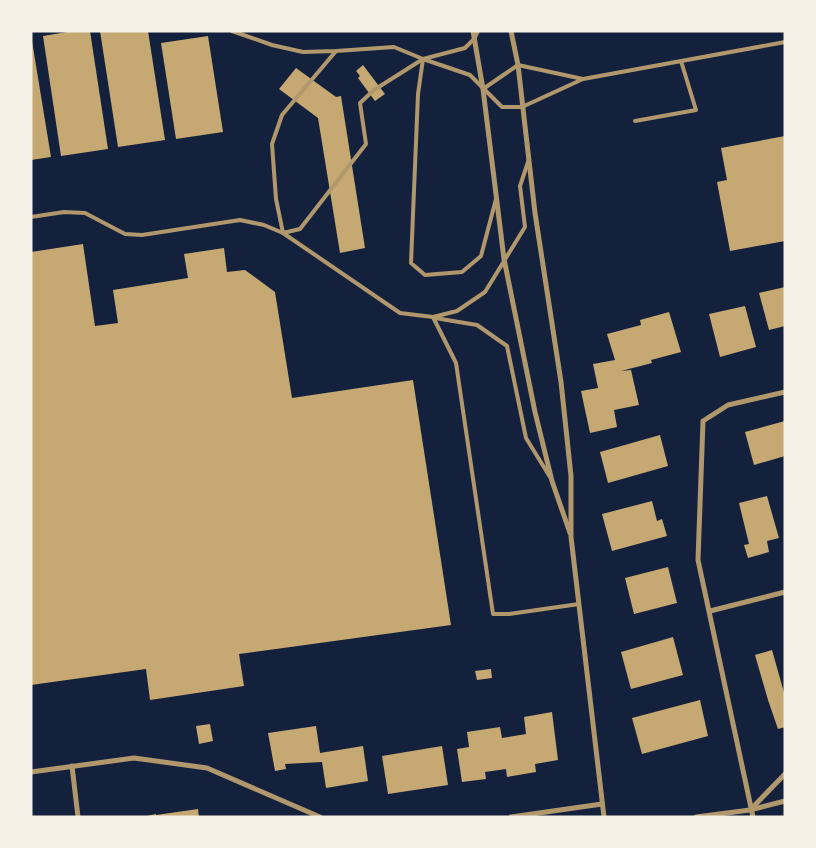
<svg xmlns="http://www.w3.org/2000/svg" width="816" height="848" viewBox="0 0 816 848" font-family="'Golos Text',sans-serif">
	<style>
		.building { fill: #c6a872 }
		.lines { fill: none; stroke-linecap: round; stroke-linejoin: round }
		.service { stroke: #b1986c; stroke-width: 4 }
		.minor { stroke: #b1986c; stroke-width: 5 }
	</style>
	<rect width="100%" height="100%" fill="#14213d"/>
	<g class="building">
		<path d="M 73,31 L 90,31 L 108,149 L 61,156 L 43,36 Z"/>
		<path d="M 100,31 L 148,31 L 165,140 L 118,147 Z"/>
		<path d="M 31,35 L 51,157 L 31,160 Z"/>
		<path d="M 208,36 L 223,132 L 176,139 L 161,43 Z"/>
		<path d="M 363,65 L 385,94 L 375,101 L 358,78 L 360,76 L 356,71 Z"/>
		<path d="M 296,68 L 336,97 L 341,96 L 365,248 L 340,253 L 318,118 L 279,89 Z"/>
		<path d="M 785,136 L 785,241 L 730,251 L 717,182 L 727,180 L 721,148 Z"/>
		<path d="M 83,244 L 95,326 L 118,323 L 113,290 L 188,278 L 184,254 L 224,248 L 227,272 L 245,270 L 275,292 L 292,398 L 413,380 L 451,625 L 239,654 L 244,686 L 150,700 L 146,669 L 31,685 L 31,252 Z"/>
		<path d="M 785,287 L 785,326 L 769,330 L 759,293 Z"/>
		<path d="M 745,306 L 756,347 L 720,357 L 709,314 Z"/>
		<path d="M 669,312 L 681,352 L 651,360 L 652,363 L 621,371 L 631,370 L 639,405 L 614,410 L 617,427 L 590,433 L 581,391 L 598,388 L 593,364 L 615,360 L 607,334 L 641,325 L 640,320 Z"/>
		<path d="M 785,421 L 785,456 L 754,465 L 745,432 Z"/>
		<path d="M 660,435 L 668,466 L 608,483 L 600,452 Z"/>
		<path d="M 767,496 L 779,538 L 767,541 L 769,552 L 748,558 L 744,545 L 749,544 L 739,503 Z"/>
		<path d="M 652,501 L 657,521 L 662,519 L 667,536 L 612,551 L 602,514 Z"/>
		<path d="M 668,567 L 677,603 L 634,614 L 625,578 Z"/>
		<path d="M 673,637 L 683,675 L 631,689 L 621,652 Z"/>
		<path d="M 772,650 L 785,696 L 785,727 L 778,729 L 768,700 L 755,655 Z"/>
		<path d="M 491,669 L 492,678 L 477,680 L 475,671 Z"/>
		<path d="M 700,700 L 708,736 L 642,754 L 632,718 Z"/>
		<path d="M 552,712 L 558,760 L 535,764 L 536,772 L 507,777 L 506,769 L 485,772 L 486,779 L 462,782 L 457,749 L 469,747 L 467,732 L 500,727 L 502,738 L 526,734 L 524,717 Z"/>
		<path d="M 210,724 L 213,741 L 199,744 L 196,726 Z"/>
		<path d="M 316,726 L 320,753 L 363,746 L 368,781 L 326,788 L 322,762 L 285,764 L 286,769 L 275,771 L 268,733 Z"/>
		<path d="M 442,746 L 448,785 L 388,794 L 382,756 Z"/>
		<path d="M 198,809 L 199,817 L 142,817 L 156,814 L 156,815 Z"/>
	</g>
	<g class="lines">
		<g class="service">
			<path d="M 232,31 L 272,45 L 303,52 L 336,51 L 394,47 L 423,59 L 465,48 L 474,39 L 478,31"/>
			<path d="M 336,51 L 282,115 L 272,144 L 276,199 L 283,233 L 300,229 L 366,144 L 360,103 L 374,90 L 423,59"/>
			<path d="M 583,79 L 785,42"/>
			<path d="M 483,89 L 518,65 L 583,79 L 522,107 L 502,107 L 470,75 L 423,59 L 418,94 L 411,263 L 425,275 L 462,272 L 481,256 L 496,199"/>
			<path d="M 635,121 L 696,110 L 681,61"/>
			<path d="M 31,217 L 64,212 L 85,213 L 125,234 L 142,235 L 240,220 L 264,225 L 283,233 L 400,313 L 433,317 L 457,311 L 485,292 L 525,227 L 520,186 L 528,162"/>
			<path d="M 433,317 L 456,363 L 493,614 L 509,614 L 579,604"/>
			<path d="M 435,318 L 477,325 L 507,346 L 526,438 L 550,477"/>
		</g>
		<g class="minor">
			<path d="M 473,31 L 483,89 L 504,259 L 535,412 L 552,481 L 570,533"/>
			<path d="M 511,31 L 518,65 L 535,213 L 561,382 L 571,476 L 571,537 L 604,817"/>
			<path d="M 710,611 L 785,592"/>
			<path d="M 72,766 L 78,817"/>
			<path d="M 31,772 L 134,758 L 207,768 L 320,817"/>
			<path d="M 751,809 L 785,774"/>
			<path d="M 511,817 L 602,804"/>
			<path d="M 696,817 L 750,810 L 785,801"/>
			<path d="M 753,817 L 698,560 L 703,421 L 728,405 L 785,392"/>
		</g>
	</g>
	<rect width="816" height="848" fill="none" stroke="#f6f1e7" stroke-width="65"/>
</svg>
